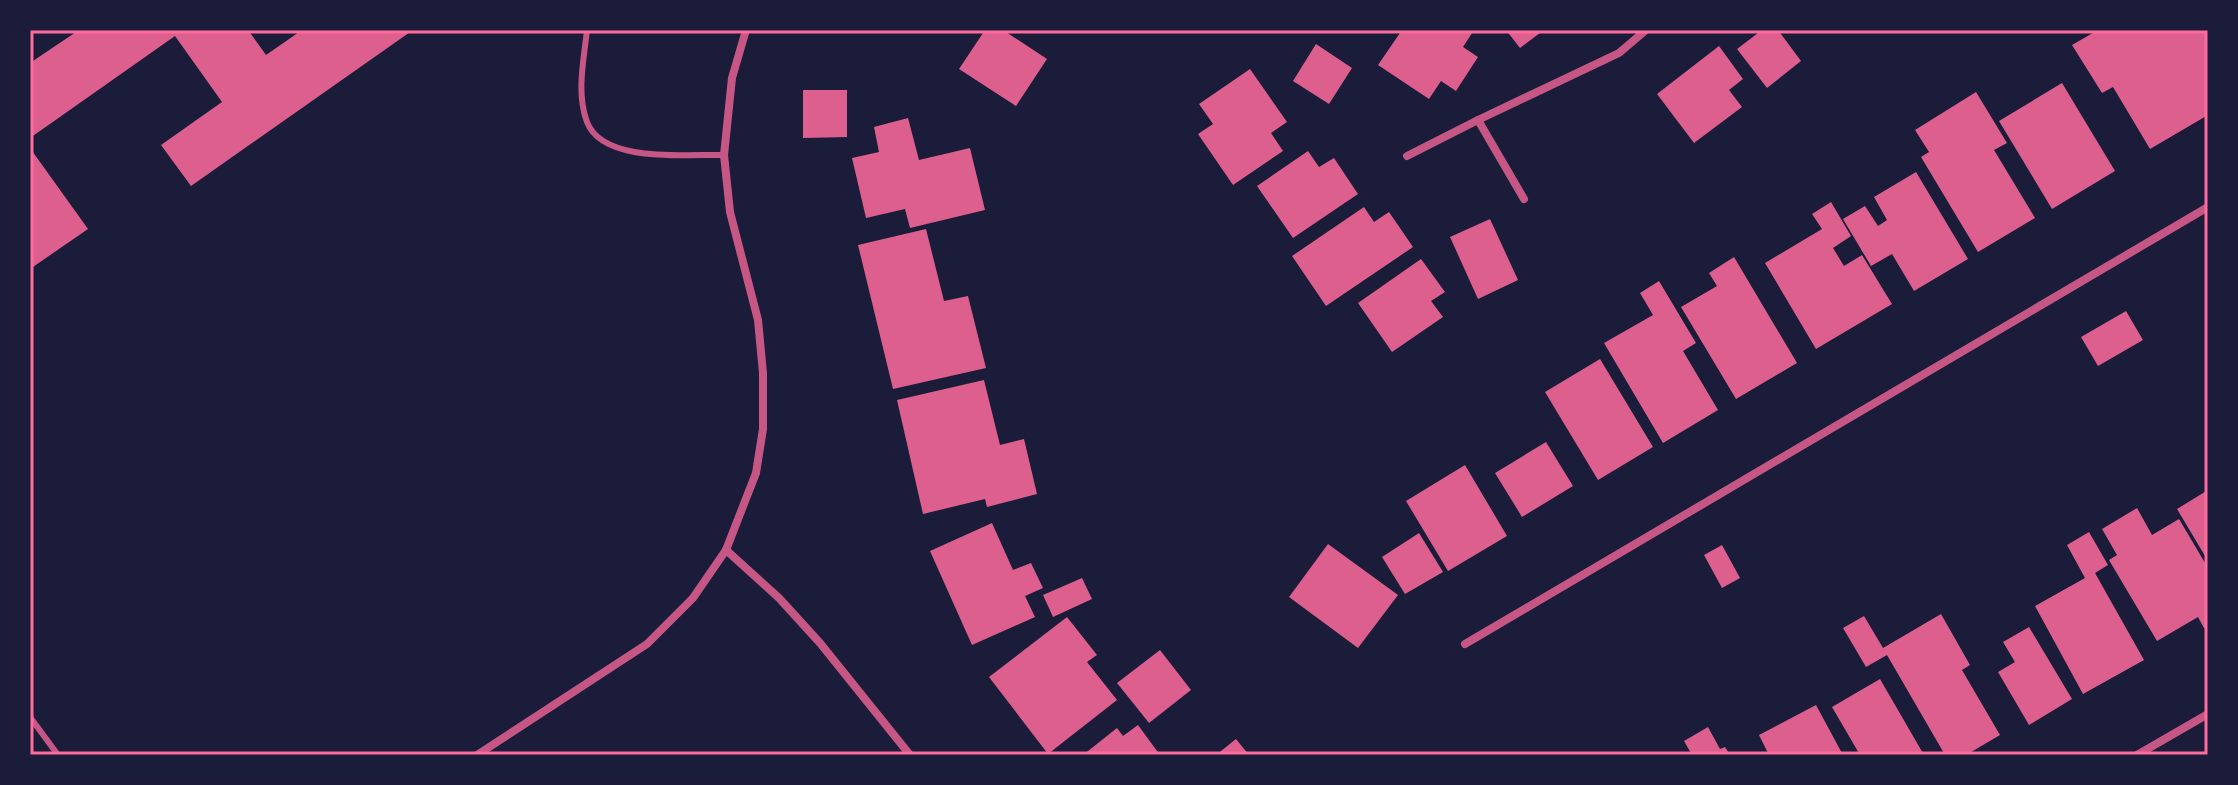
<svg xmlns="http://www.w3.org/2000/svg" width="2238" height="785" viewBox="0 0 2238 785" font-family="Commissioner,sans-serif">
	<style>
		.building { fill: #dd5f8e }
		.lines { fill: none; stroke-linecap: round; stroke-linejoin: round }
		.service { stroke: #c65784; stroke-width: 6 }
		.minor { stroke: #c65784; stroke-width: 8 }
		.neatline { fill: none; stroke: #ff6b9d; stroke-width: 3 }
	</style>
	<rect width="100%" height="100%" fill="#1b1b3a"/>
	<g class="building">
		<path d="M 74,30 L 248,30 L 266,55 L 302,30 L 413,30 L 191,186 L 161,145 L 222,102 L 175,36 L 30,138 L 30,63 L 76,32 Z"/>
		<path d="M 985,30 L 1003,30 L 1047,59 L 1016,106 L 959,69 Z"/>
		<path d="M 1402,30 L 1474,30 L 1463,47 L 1478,57 L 1456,91 L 1441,81 L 1429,99 L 1378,65 Z"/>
		<path d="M 1506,30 L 1544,30 L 1520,48 Z"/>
		<path d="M 1762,30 L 1778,30 L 1801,61 L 1767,88 L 1737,49 Z"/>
		<path d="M 2098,30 L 2208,30 L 2208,115 L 2150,149 L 2113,87 L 2102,93 L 2072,45 Z"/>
		<path d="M 1316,44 L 1352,68 L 1329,104 L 1293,81 Z"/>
		<path d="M 1719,46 L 1743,79 L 1729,90 L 1742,107 L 1694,143 L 1657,94 Z"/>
		<path d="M 1250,69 L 1287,122 L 1271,133 L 1283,151 L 1233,185 L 1198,134 L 1213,124 L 1199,104 Z"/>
		<path d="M 2062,83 L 2115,171 L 2052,209 L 1999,121 Z"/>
		<path d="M 803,90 L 847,90 L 847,137 L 803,138 Z"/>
		<path d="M 1976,92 L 2007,143 L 1994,150 L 2035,218 L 1978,252 L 1921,157 L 1929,152 L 1915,130 Z"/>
		<path d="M 908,118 L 919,160 L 970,148 L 985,210 L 910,228 L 905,209 L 866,218 L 852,158 L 879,152 L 874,127 Z"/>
		<path d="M 30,148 L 88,229 L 30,269 Z"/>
		<path d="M 1308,151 L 1319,167 L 1334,158 L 1358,194 L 1293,238 L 1257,186 Z"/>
		<path d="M 1916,172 L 1968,259 L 1914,291 L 1892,254 L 1871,266 L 1843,219 L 1865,206 L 1878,226 L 1887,220 L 1874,197 Z"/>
		<path d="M 1831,202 L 1851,236 L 1833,248 L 1844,266 L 1862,255 L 1892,304 L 1816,349 L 1765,263 L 1822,229 L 1812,214 Z"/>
		<path d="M 1364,207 L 1374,222 L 1389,212 L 1413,247 L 1326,306 L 1292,256 Z"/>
		<path d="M 1490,219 L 1518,280 L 1478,299 L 1450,237 Z"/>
		<path d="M 926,229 L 944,301 L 968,296 L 986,368 L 893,389 L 858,245 Z"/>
		<path d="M 1734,257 L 1797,363 L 1736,399 L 1681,307 L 1717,286 L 1709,273 Z"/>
		<path d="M 1421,259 L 1445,292 L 1431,301 L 1443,317 L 1392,352 L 1358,303 Z"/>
		<path d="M 1659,281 L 1696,343 L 1683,351 L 1718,410 L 1663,443 L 1604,343 L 1653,315 L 1640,293 Z"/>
		<path d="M 2126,311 L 2143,340 L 2098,366 L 2081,337 Z"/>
		<path d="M 1600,359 L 1653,447 L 1598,480 L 1545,392 Z"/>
		<path d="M 984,380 L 1000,445 L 1024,439 L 1037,494 L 987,507 L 985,499 L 923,514 L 897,400 Z"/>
		<path d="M 1546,442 L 1573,486 L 1522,517 L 1495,473 Z"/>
		<path d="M 1465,465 L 1507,536 L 1448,571 L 1406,501 Z"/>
		<path d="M 2208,490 L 2208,561 L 2177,509 Z"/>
		<path d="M 2137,508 L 2152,535 L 2179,519 L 2208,568 L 2208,626 L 2204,628 L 2198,617 L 2157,641 L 2109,560 L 2117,555 L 2102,529 Z"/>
		<path d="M 992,523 L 1013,570 L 1031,563 L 1043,588 L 1025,596 L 1035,617 L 972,645 L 930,551 Z"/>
		<path d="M 2089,532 L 2108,565 L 2095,573 L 2144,660 L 2083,694 L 2035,606 L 2085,578 L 2067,545 Z"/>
		<path d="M 1419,533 L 1443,572 L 1405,594 L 1382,557 Z"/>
		<path d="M 1328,544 L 1398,595 L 1358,648 L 1289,597 Z"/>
		<path d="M 1722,545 L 1740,578 L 1722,588 L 1704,555 Z"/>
		<path d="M 1082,578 L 1092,599 L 1053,617 L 1043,595 Z"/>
		<path d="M 1941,614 L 1970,665 L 1962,670 L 2000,735 L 1966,755 L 1945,755 L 1887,655 L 1866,667 L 1843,628 L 1864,616 L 1883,648 Z"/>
		<path d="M 1067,617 L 1097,655 L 1087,662 L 1117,700 L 1048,754 L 989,677 Z"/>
		<path d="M 2029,627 L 2072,699 L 2029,725 L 1998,672 L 2015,662 L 2003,642 Z"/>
		<path d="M 1160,650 L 1191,690 L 1149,723 L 1117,683 Z"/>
		<path d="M 1880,679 L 1924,755 L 1860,755 L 1832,707 Z"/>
		<path d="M 1816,705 L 1843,755 L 1769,755 L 1759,735 Z"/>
		<path d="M 1138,725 L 1160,755 L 1083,755 L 1117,728 L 1123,736 Z"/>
		<path d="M 1708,727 L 1720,749 L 1725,747 L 1730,755 L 1692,755 L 1684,741 Z"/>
		<path d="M 1236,739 L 1249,755 L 1216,755 Z"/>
	</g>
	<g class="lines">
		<g class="service">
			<path d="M 587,30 C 584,59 576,93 587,122 C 603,164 688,154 724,155"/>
			<path d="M 30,717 L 58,755"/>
		</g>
		<g class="minor">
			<path d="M 1478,120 L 1524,199"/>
			<path d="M 1407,156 L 1478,120 L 1619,53 L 1646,30"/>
			<path d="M 726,550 L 779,598 L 820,643 L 910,755"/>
			<path d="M 1465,644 L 2208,207"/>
			<path d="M 477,755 L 647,644 L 693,598 L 726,550 L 756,473 L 763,429 L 763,373 L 758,320 L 730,212 L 724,155 L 732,78 L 746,30"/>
			<path d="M 2137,755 L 2208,714"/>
		</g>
	</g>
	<rect width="2238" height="785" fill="none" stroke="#1b1b3a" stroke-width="64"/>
	<rect x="32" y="32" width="2174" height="721" class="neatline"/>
</svg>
